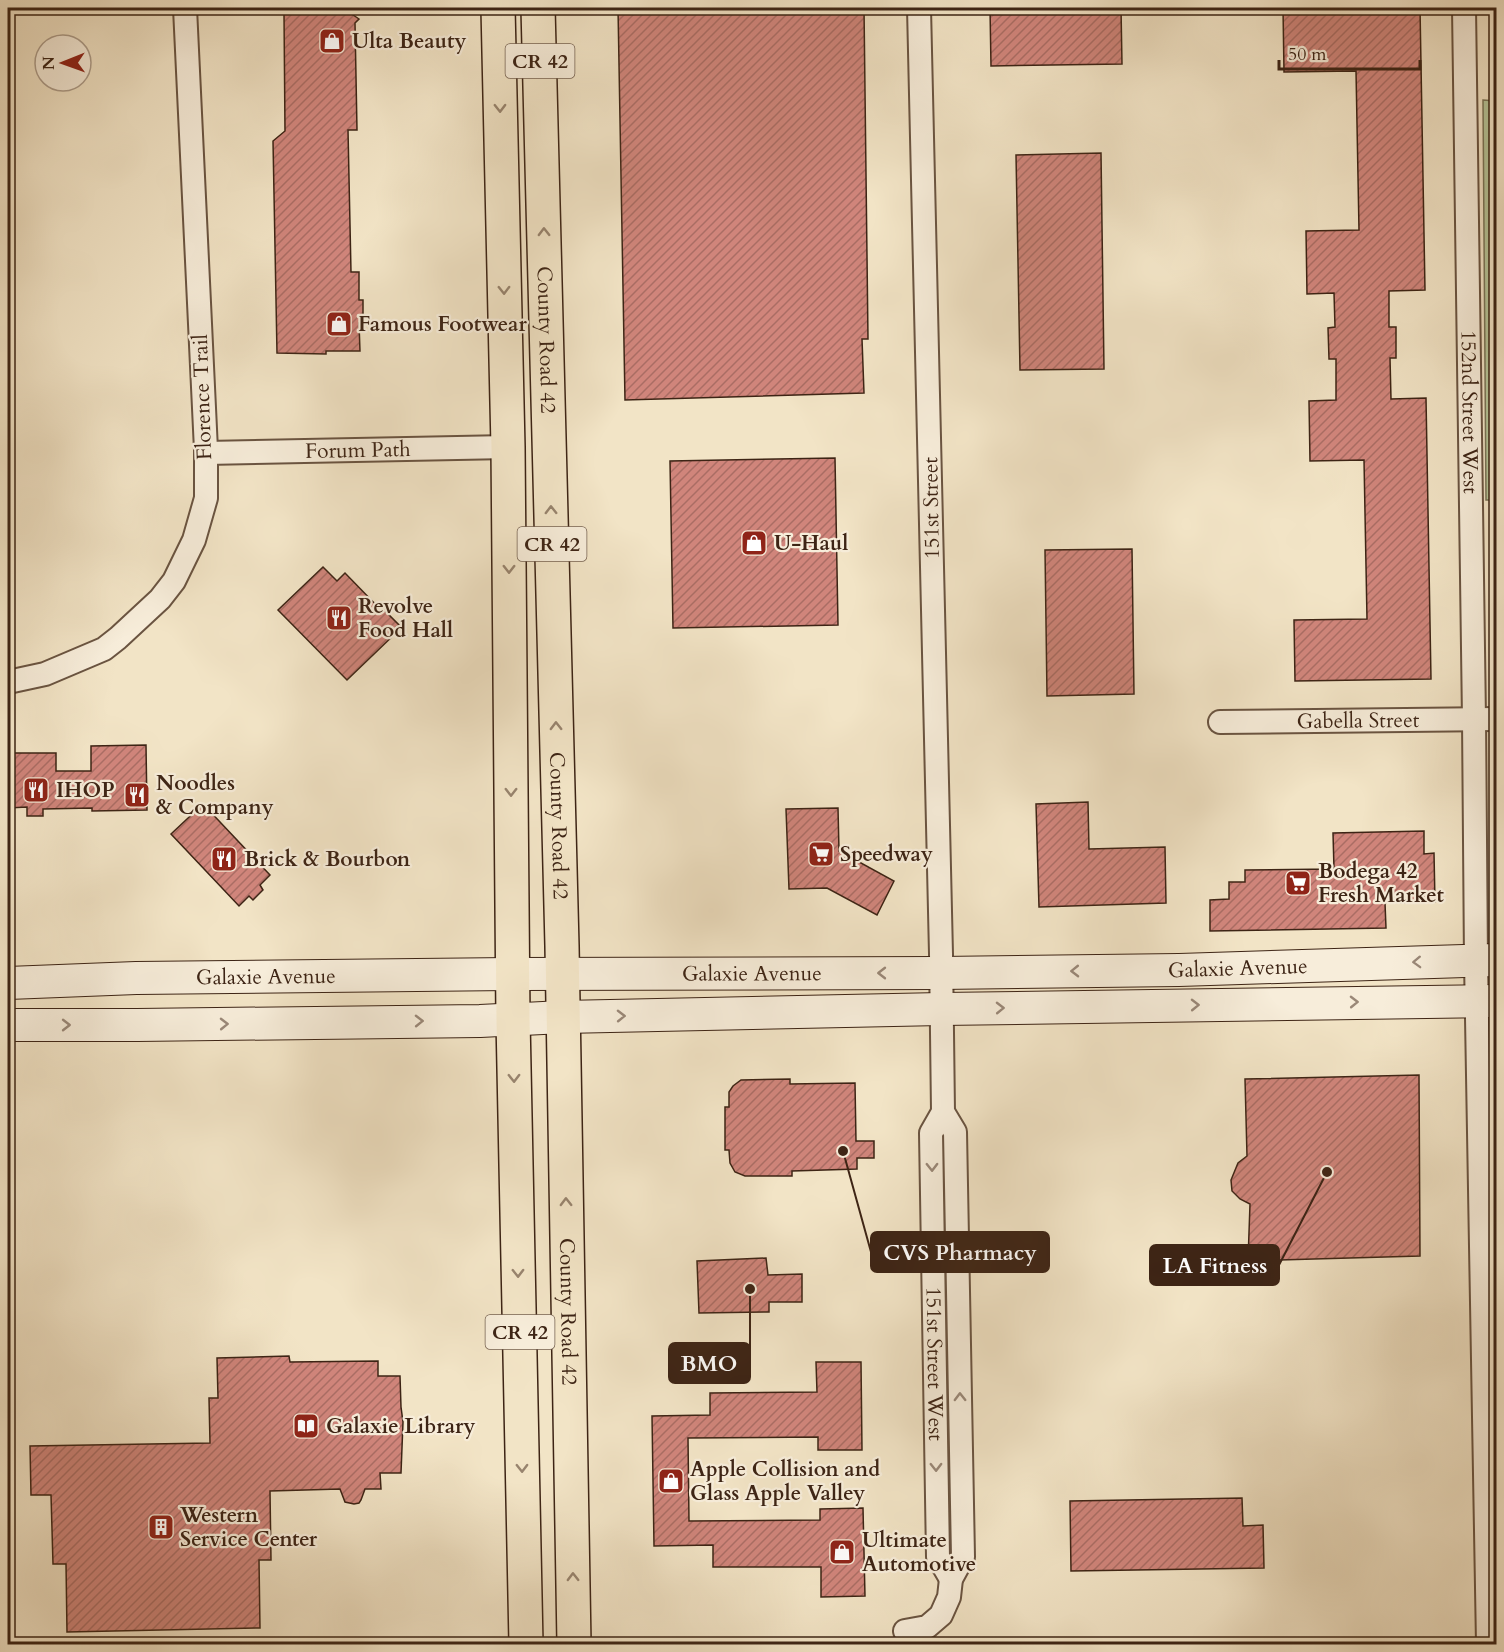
<svg xmlns="http://www.w3.org/2000/svg" width="1504" height="1652" viewBox="0 0 1504 1652" font-family="Cardo,serif">
	<style>
		.green { fill: #b6c599; stroke: #7a7457; stroke-width: 1.5 }
		.building { fill: url(#building-hatch); stroke: #3d2415; stroke-width: 1.5 }
		.lines { fill: none; stroke-linecap: round; stroke-linejoin: round }
		.street-casing { stroke: #6a5441; stroke-width: 26 }
		.secondary-casing { stroke: #3d2415; stroke-width: 34 }
		.highway-casing { stroke: #3d2415; stroke-width: 36 }
		.street { stroke: #f7edda; stroke-width: 22 }
		.secondary { stroke: #f7edda; stroke-width: 32 }
		.highway { stroke: #f2e4c6; stroke-width: 33 }
		.oneway { stroke: #98846e }
		.oneway2 { stroke: #9a8878 }
		.labels { text-anchor: middle; stroke-width: 4.5; stroke-linejoin: round; paint-order: stroke }
		.shield { fill: #f7edda; stroke: #756050; stroke-width: 1.5 }
		.shield-label { font-size: 20px; font-weight: bold; fill: #3d2415 }
		.poi-label { font-size: 21px; font-weight: bold; fill: #3d2415; stroke: #f7edda; text-anchor: start }
		.street-label { font-size: 21px; fill: #3d2415; stroke: #f7edda }
		.leader { fill: none; stroke: #3d2415; stroke-width: 2 }
		.callout-dot { fill: #3d2415; stroke: #f7edda; stroke-width: 2 }
		.callout { fill: #3d2415; stroke: #3d2415; stroke-width: 2 }
		.callout-label { font-size: 22px; text-anchor: middle; font-weight: bold; fill: #fff }
	</style>
	<defs>
		<pattern id="building-hatch" width="6" height="6" patternUnits="userSpaceOnUse" patternTransform="scale(1.5)"><rect width="6" height="6" fill="#d0857b"/><path d="M-1 1l2-2M0 6l6-6M5 7l2-2" fill="none" stroke="#aa6d64"/></pattern>
	</defs>
	<rect width="100%" height="100%" fill="#f2e4c6"/>
	<filter id="stains"><feTurbulence type="fractalNoise" baseFrequency=".00333" numOctaves="4"/><feColorMatrix values="0 0 0 0 .2 0 0 0 0 .09 0 0 0 0 .02 0 0 0 .5 -.17"/></filter>
	<radialGradient id="worn" r=".72"><stop offset=".6" stop-color="#630" stop-opacity="0"/><stop offset="1" stop-color="#630" stop-opacity=".3"/></radialGradient>
	<path class="green" d="M 1483,100 L 1496,101 L 1496,500 L 1486,500 Z"/>
	<g class="building">
		<path d="M 343,8 L 359,19 L 355,23 L 357,130 L 348,130 L 351,272 L 359,272 L 359,300 L 363,300 L 363,323 L 359,323 L 360,351 L 326,351 L 326,354 L 277,353 L 273,141 L 285,131 L 284,14 L 339,13 Z"/>
		<path d="M 618,8 L 864,8 L 868,339 L 862,339 L 864,393 L 625,400 Z"/>
		<path d="M 990,8 L 1121,8 L 1122,64 L 991,66 Z"/>
		<path d="M 1283,8 L 1420,8 L 1425,290 L 1389,291 L 1389,327 L 1396,327 L 1396,358 L 1390,358 L 1391,399 L 1426,398 L 1431,679 L 1295,681 L 1294,620 L 1367,619 L 1364,460 L 1310,461 L 1309,401 L 1336,400 L 1336,359 L 1329,359 L 1328,328 L 1335,327 L 1334,293 L 1307,294 L 1306,231 L 1359,230 L 1356,71 L 1284,72 Z"/>
		<path d="M 1101,153 L 1104,369 L 1020,370 L 1016,155 Z"/>
		<path d="M 835,458 L 838,625 L 673,628 L 670,461 Z"/>
		<path d="M 1132,549 L 1134,694 L 1047,696 L 1045,550 Z"/>
		<path d="M 323,567 L 337,581 L 345,573 L 381,610 L 383,609 L 399,625 L 396,627 L 399,630 L 347,680 L 278,610 Z"/>
		<path d="M 146,745 L 147,810 L 92,811 L 92,808 L 43,809 L 43,816 L 27,816 L 27,807 L 8,808 L 8,772 L 12,772 L 12,753 L 56,753 L 56,771 L 91,771 L 91,746 Z"/>
		<path d="M 1088,802 L 1089,849 L 1165,847 L 1166,903 L 1039,907 L 1036,804 Z"/>
		<path d="M 203,804 L 270,875 L 260,885 L 263,890 L 253,900 L 249,896 L 239,906 L 171,834 Z"/>
		<path d="M 838,808 L 839,851 L 894,881 L 877,915 L 827,888 L 789,889 L 786,809 Z"/>
		<path d="M 1424,831 L 1424,854 L 1434,853 L 1435,902 L 1385,903 L 1386,928 L 1210,931 L 1210,900 L 1229,899 L 1229,882 L 1245,882 L 1245,870 L 1334,869 L 1333,833 Z"/>
		<path d="M 1419,1075 L 1420,1256 L 1248,1261 L 1250,1204 L 1240,1199 L 1232,1191 L 1231,1180 L 1238,1163 L 1247,1156 L 1245,1079 Z"/>
		<path d="M 790,1079 L 790,1084 L 855,1083 L 856,1141 L 874,1141 L 874,1158 L 857,1158 L 857,1169 L 792,1171 L 792,1176 L 745,1176 L 735,1172 L 730,1163 L 729,1150 L 725,1150 L 725,1107 L 729,1107 L 729,1092 L 733,1086 L 741,1080 Z"/>
		<path d="M 766,1258 L 768,1275 L 802,1274 L 802,1302 L 769,1302 L 769,1312 L 699,1313 L 697,1261 Z"/>
		<path d="M 289,1356 L 290,1362 L 378,1361 L 378,1376 L 400,1376 L 401,1407 L 403,1422 L 401,1473 L 380,1473 L 381,1489 L 365,1489 L 361,1500 L 359,1503 L 354,1504 L 345,1502 L 340,1489 L 270,1491 L 271,1560 L 259,1560 L 260,1628 L 67,1632 L 66,1564 L 53,1564 L 51,1495 L 31,1495 L 30,1446 L 210,1443 L 209,1398 L 218,1398 L 217,1358 Z"/>
		<path d="M 816,1362 L 861,1362 L 862,1450 L 818,1450 L 818,1437 L 688,1438 L 689,1521 L 820,1520 L 820,1509 L 863,1508 L 865,1596 L 821,1597 L 821,1567 L 713,1567 L 713,1545 L 654,1546 L 652,1416 L 710,1415 L 710,1393 L 817,1392 Z"/>
		<path d="M 1242,1498 L 1243,1526 L 1263,1525 L 1264,1568 L 1071,1571 L 1070,1501 Z"/>
	</g>
	<g class="lines">
		<g class="street-casing">
			<g id="street">
				<path id="s1" d="M 1464,8 L 1474,719 L 1476,961 L 1488,1644"/>
				<path id="s2" d="M 206,453 L 508,447"/>
				<path d="M 8,682 L 45,674 L 104,649 L 118,638 L 160,599 L 174,581 L 194,540 L 206,498 L 206,450 L 185,8"/>
				<path id="s3" d="M 1220,722 L 1496,719"/>
				<path id="s4" d="M 943,1112 L 931,1133 L 938,1557 L 951,1579"/>
				<path d="M 905,1631 L 927,1627 L 941,1615 L 949,1597 L 951,1579 L 963,1557 L 955,1132 L 943,1112 L 941,954 L 919,8"/>
			</g>
		</g>
		<g class="secondary-casing">
			<g id="secondary">
				<path id="s5" d="M 8,983 L 136,978 L 513,974 L 940,973 L 1179,970 L 1496,960"/>
				<path d="M 8,1025 L 137,1025 L 480,1021 L 563,1017 L 941,1009 L 1496,1001"/>
			</g>
		</g>
		<g class="highway-casing">
			<g id="highway">
				<path d="M 498,8 L 508,447 L 513,1020 L 526,1644"/>
				<path id="s6" d="M 538,8 L 562,946 L 574,1644"/>
			</g>
		</g>
		<use href="#street" class="street"/>
		<use href="#secondary" class="secondary"/>
		<use href="#highway" class="highway"/>
	</g>
	<defs><path id="oneway-chevron" d="M-2-3.5L2.5 0L-2 3.5" fill="none" stroke-width="1.6" stroke-linecap="round" stroke-linejoin="round" transform="scale(1.5)"/></defs>
	<g class="oneway">
		<use href="#oneway-chevron" transform="translate(500 108) rotate(89)"/>
		<use href="#oneway-chevron" transform="translate(544 232) rotate(-91)"/>
		<use href="#oneway-chevron" transform="translate(504 290) rotate(89)"/>
		<use href="#oneway-chevron" transform="translate(551 510) rotate(-91)"/>
		<use href="#oneway-chevron" transform="translate(509 569) rotate(90)"/>
		<use href="#oneway-chevron" transform="translate(556 726) rotate(-91)"/>
		<use href="#oneway-chevron" transform="translate(511 792) rotate(90)"/>
		<use href="#oneway-chevron" transform="translate(514 1078) rotate(89)"/>
		<use href="#oneway-chevron" transform="translate(566 1202) rotate(-91)"/>
		<use href="#oneway-chevron" transform="translate(518 1273) rotate(89)"/>
		<use href="#oneway-chevron" transform="translate(522 1468) rotate(89)"/>
		<use href="#oneway-chevron" transform="translate(573 1577) rotate(-91)"/>
	</g>
	<g class="oneway2">
		<use href="#oneway-chevron" transform="translate(1417 962) rotate(178)"/>
		<use href="#oneway-chevron" transform="translate(1075 971) rotate(179)"/>
		<use href="#oneway-chevron" transform="translate(882 973) rotate(180)"/>
		<use href="#oneway-chevron" transform="translate(1354 1002) rotate(-1)"/>
		<use href="#oneway-chevron" transform="translate(1195 1005) rotate(-1)"/>
		<use href="#oneway-chevron" transform="translate(1000 1008) rotate(-1)"/>
		<use href="#oneway-chevron" transform="translate(621 1016) rotate(-1)"/>
		<use href="#oneway-chevron" transform="translate(419 1021) rotate(-1)"/>
		<use href="#oneway-chevron" transform="translate(224 1024) rotate(-1)"/>
		<use href="#oneway-chevron" transform="translate(66 1025)"/>
		<use href="#oneway-chevron" transform="translate(932 1167) rotate(89)"/>
		<use href="#oneway-chevron" transform="translate(960 1397) rotate(-91)"/>
		<use href="#oneway-chevron" transform="translate(936 1467) rotate(89)"/>
	</g>
	<defs>
		<g id="shop-square" transform="scale(1.35)"><rect x="-9" y="-9" width="18" height="18" rx="4" fill="#8f2418" stroke="#f7edda"/><path d="M-5-2.5h2.3a2.7 3.5 0 0 1 5.4 0H5L5.5 6h-11ZM-1.5-2.5h3a1.5 2.3 0 0 0-3 0Z" fill="#fff"/></g>
		<g id="restaurant-square" transform="scale(1.35)"><rect x="-9" y="-9" width="18" height="18" rx="4" fill="#8f2418" stroke="#f7edda"/><path d="M-5-6h1v4h1v-4h1v4h1v-4h1v5L-1.5 .5V6h-2V.5L-5-1ZM5-6V6H3V1.5H1.5Q1.5-4 5-6Z" fill="#fff"/></g>
		<g id="supermarket-square" transform="scale(1.35)"><rect x="-9" y="-9" width="18" height="18" rx="4" fill="#8f2418" stroke="#f7edda"/><path d="M-6-5.5h2.5l.6 2H6L4.5 2H-2.5L-4.4-4H-6ZM-1.5 3.2a1.3 1.3 0 1 0 .1 0ZM3 3.2a1.3 1.3 0 1 0 .1 0Z" fill="#fff"/></g>
		<g id="library-square" transform="scale(1.35)"><rect x="-9" y="-9" width="18" height="18" rx="4" fill="#8f2418" stroke="#f7edda"/><path d="M-6-4Q-3-5.5-.7-3.5V5Q-3 3-6 4ZM6-4Q3-5.5 .7-3.5V5Q3 3 6 4Z" fill="#fff"/></g>
		<g id="building-square" transform="scale(1.35)"><rect x="-9" y="-9" width="18" height="18" rx="4" fill="#8f2418" stroke="#f7edda"/><path d="M-4-6H4V6H1V3H-1V6H-4ZM-2.5-4.3h1.7v1.8h-1.7ZM.8-4.3h1.7v1.8H.8ZM-2.5-1h1.7V.8h-1.7ZM.8-1h1.7V.8H.8Z" fill="#fff"/></g>
	</defs>
	<g fill-rule="evenodd">
		<use href="#shop-square" x="332" y="41"/>
		<use href="#shop-square" x="339" y="324"/>
		<use href="#shop-square" x="754" y="543"/>
		<use href="#restaurant-square" x="339" y="618"/>
		<use href="#restaurant-square" x="36" y="790"/>
		<use href="#restaurant-square" x="137" y="795"/>
		<use href="#supermarket-square" x="821" y="854"/>
		<use href="#restaurant-square" x="224" y="859"/>
		<use href="#supermarket-square" x="1298" y="883"/>
		<use href="#library-square" x="306" y="1426"/>
		<use href="#shop-square" x="671" y="1481"/>
		<use href="#building-square" x="161" y="1527"/>
		<use href="#shop-square" x="842" y="1552"/>
	</g>
	<g class="labels">
		<g class="shield">
			<rect x="505.5" y="44" width="69" height="34" rx="4.5"/>
			<rect x="517.5" y="527" width="69" height="34" rx="4.5"/>
			<rect x="485.5" y="1315" width="69" height="34" rx="4.5"/>
		</g>
		<g class="shield-label">
			<text x="540" y="68">CR 42</text>
			<text x="552" y="551">CR 42</text>
			<text x="520" y="1339">CR 42</text>
		</g>
		<g class="poi-label">
			<text x="352" y="48">Ulta Beauty</text>
			<text x="358" y="331">Famous Footwear</text>
			<text x="774" y="550">U-Haul</text>
			<text x="358" y="613">Revolve<tspan x="358" dy="24">Food Hall</tspan></text>
			<text x="156" y="790">Noodles<tspan x="156" dy="24">&amp; Company</tspan></text>
			<text x="56" y="797">IHOP</text>
			<text x="840" y="861">Speedway</text>
			<text x="244" y="866">Brick &amp; Bourbon</text>
			<text x="1318" y="878">Bodega 42<tspan x="1318" dy="24">Fresh Market</tspan></text>
			<text x="326" y="1433">Galaxie Library</text>
			<text x="690" y="1476">Apple Collision and<tspan x="690" dy="24">Glass Apple Valley</tspan></text>
			<text x="180" y="1522">Western<tspan x="180" dy="24">Service Center</tspan></text>
			<text x="862" y="1547">Ultimate<tspan x="862" dy="24">Automotive</tspan></text>
		</g>
		<g class="street-label">
			<text dy="7" stroke="none"><textPath href="#s6" startOffset="332">County Road 42</textPath></text>
			<text transform="translate(202 397) rotate(-92)" y="7">Florence Trail</text>
			<text dy="7" stroke="none"><textPath href="#s1" startOffset="404">152nd Street West</textPath></text>
			<text dy="7" stroke="none"><textPath href="#s2" startOffset="152">Forum Path</textPath></text>
			<text transform="translate(931 508) rotate(-91)" y="7">151st Street</text>
			<text dy="7" stroke="none"><textPath href="#s3" startOffset="138">Gabella Street</textPath></text>
			<text dy="7" stroke="none"><textPath href="#s6" startOffset="818">County Road 42</textPath></text>
			<text dy="7" stroke="none"><textPath href="#s5" startOffset="1230">Galaxie Avenue</textPath></text>
			<text dy="7" stroke="none"><textPath href="#s5" startOffset="744">Galaxie Avenue</textPath></text>
			<text dy="7" stroke="none"><textPath href="#s5" startOffset="258">Galaxie Avenue</textPath></text>
			<text dy="7" stroke="none"><textPath href="#s6" startOffset="1304">County Road 42</textPath></text>
			<text dy="7" stroke="none"><textPath href="#s4" startOffset="255">151st Street West</textPath></text>
		</g>
	</g>
	<path class="leader" d="M843 1151L871 1252M1327 1172L1279 1265M750 1289L750 1363"/>
	<g class="callout-dot">
		<circle cx="843" cy="1151" r="6"/>
		<circle cx="1327" cy="1172" r="6"/>
		<circle cx="750" cy="1289" r="6"/>
	</g>
	<g class="callout">
		<rect x="871" y="1232" width="178" height="40" rx="6"/>
		<rect x="1150" y="1245" width="129" height="40" rx="6"/>
		<rect x="669" y="1343" width="81" height="40" rx="6"/>
	</g>
	<g class="callout-label">
		<text x="960" y="1260">CVS Pharmacy</text>
		<text x="1215" y="1273">LA Fitness</text>
		<text x="709" y="1371">BMO</text>
	</g>
	<rect width="1504" height="1652" fill="none" stroke="#f2e4c6" stroke-width="30"/>
	<rect x="9" y="9" width="1486" height="1634" fill="none" stroke="#3d2415" stroke-width="3"/>
	<rect x="15" y="15" width="1474" height="1622" fill="none" stroke="#3d2415" stroke-width="1.5"/>
	<g transform="translate(63 63) rotate(269)"><circle r="28" fill="#f7edda" stroke="#ad9d8b" stroke-width="1.5"/>
	<path d="M0-4.5L10 22L0 15L-10 22Z" fill="#8f2418"/>
	<text y="-9" font-size="16" font-weight="bold" text-anchor="middle" fill="#3d2415">N</text>
	</g>
	<path d="M1279 60v9h141v-9" fill="none" stroke="#3d2415" stroke-width="3"/>
	<text x="1288" y="60" font-size="18" fill="#3d2415" stroke="#f7edda" stroke-width="4.5" paint-order="stroke">50 m</text>
	<rect width="100%" height="100%" filter="url(#stains)"/>
	<rect width="100%" height="100%" fill="url(#worn)"/>
</svg>
